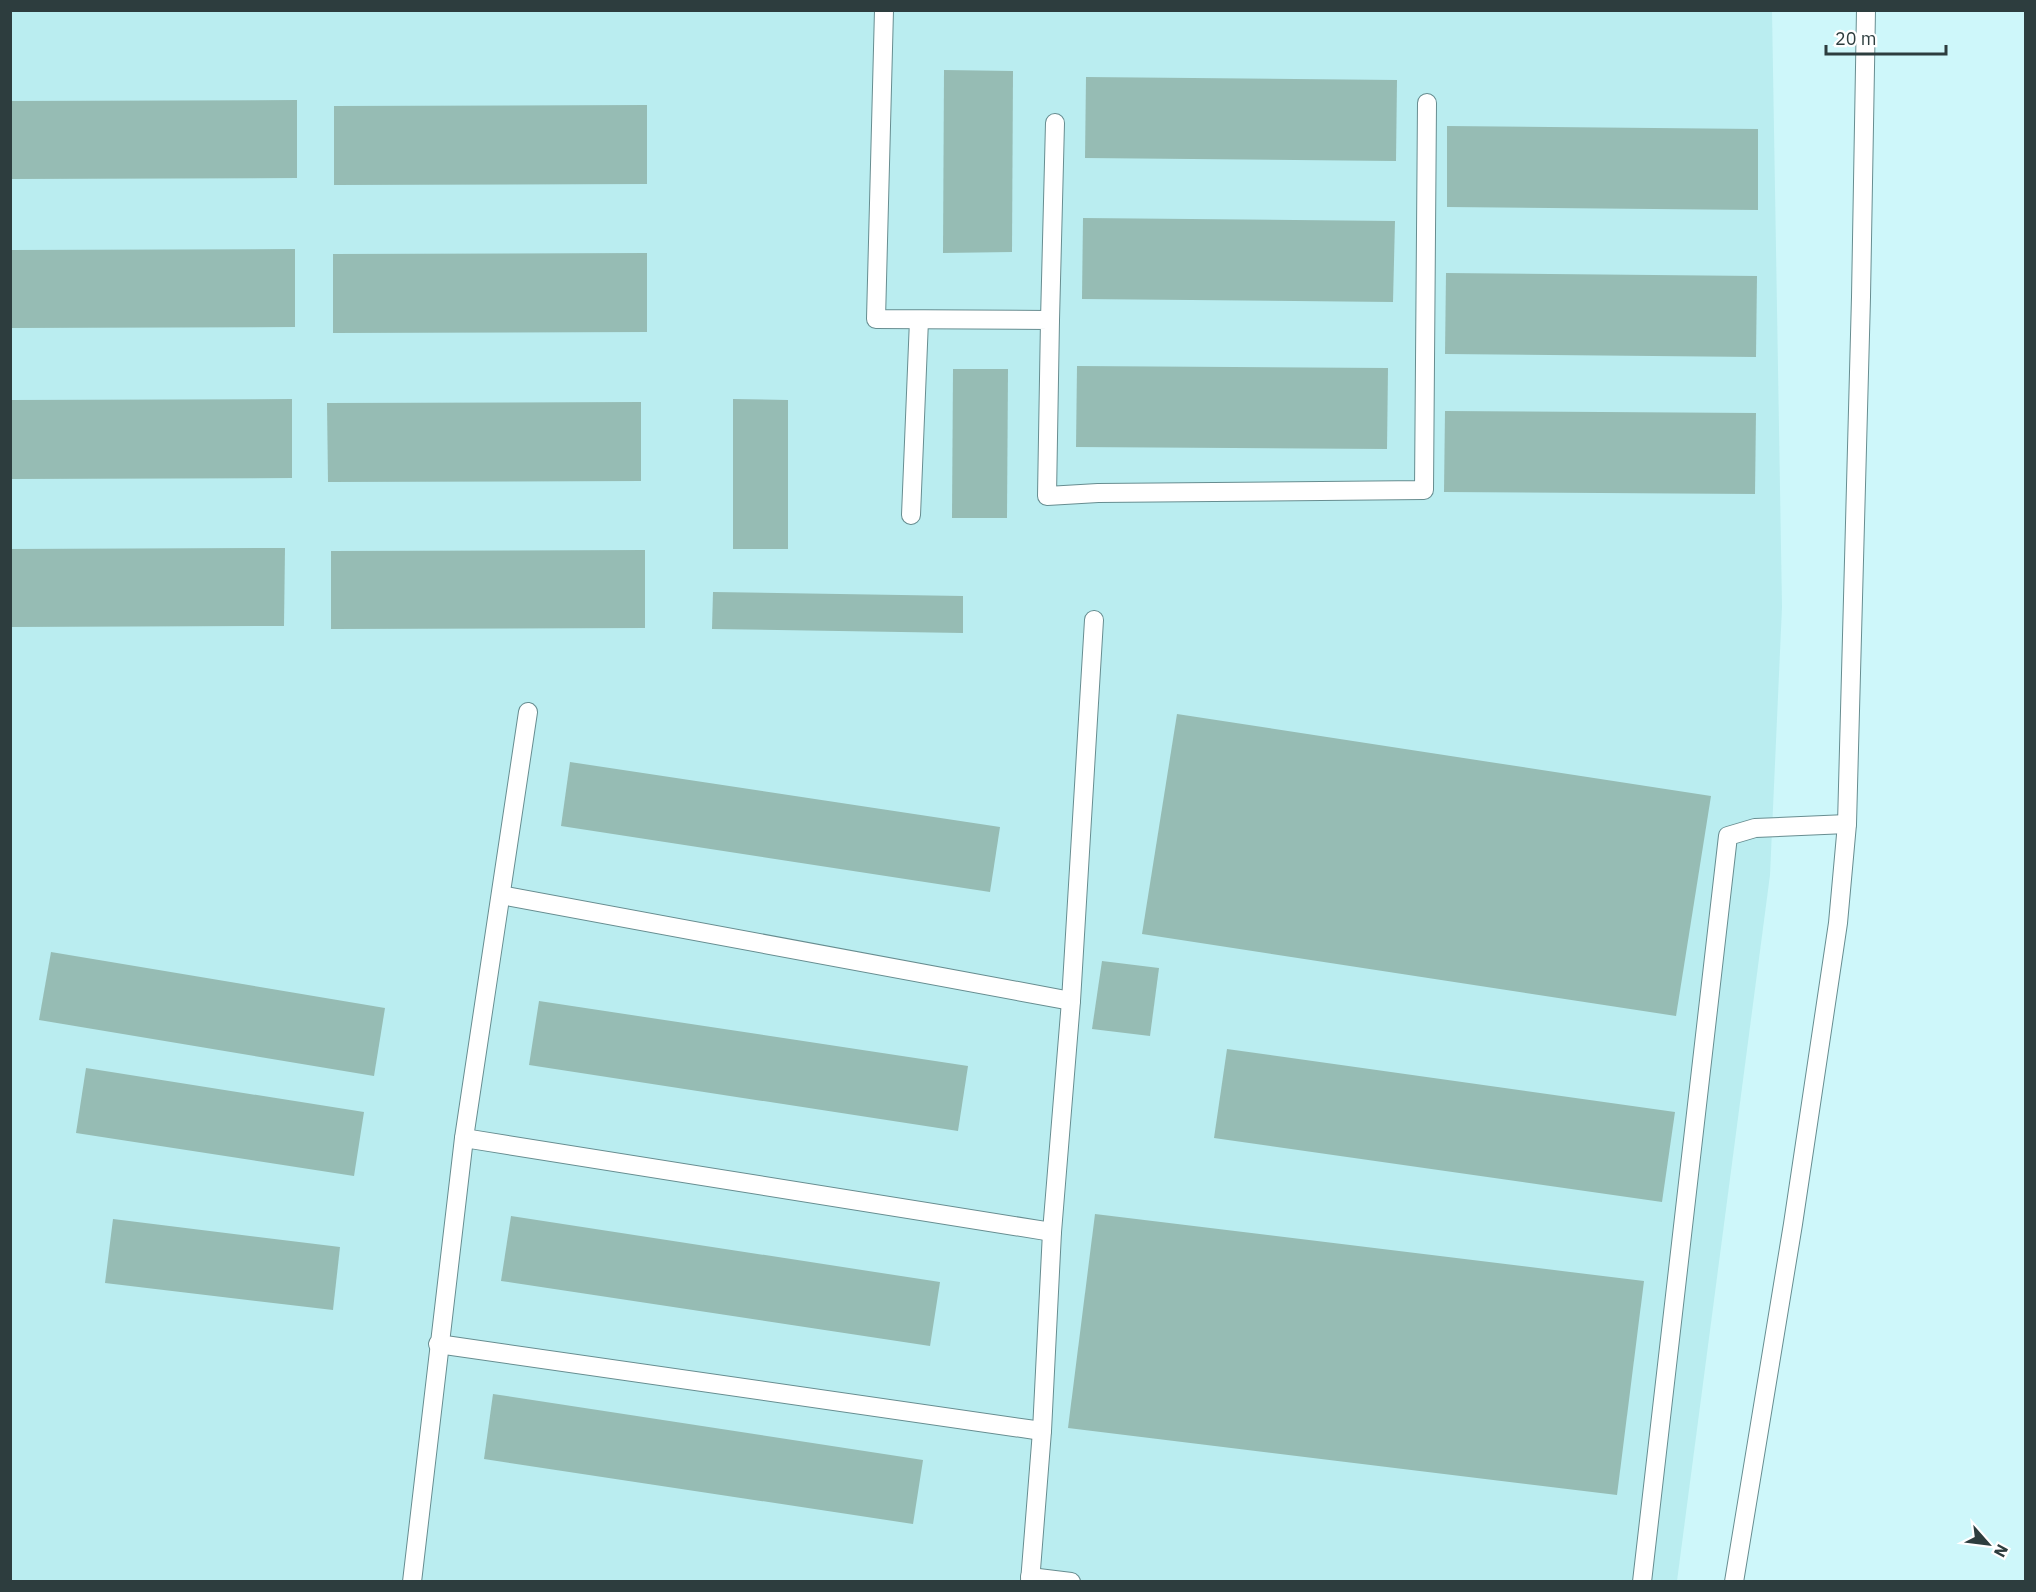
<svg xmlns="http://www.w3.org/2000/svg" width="2036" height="1592" viewBox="0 0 2036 1592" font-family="'IBM Plex Sans',sans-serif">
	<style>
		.built { fill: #baedf0 }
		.building { fill: #96bcb4 }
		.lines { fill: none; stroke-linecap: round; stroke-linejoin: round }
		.service-casing { stroke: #678d90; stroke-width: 20 }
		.service { stroke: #fff; stroke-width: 18 }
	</style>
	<rect width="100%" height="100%" fill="#cef7fa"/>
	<path class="built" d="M 11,11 L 1772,11 L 1782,607 L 1770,875 L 1677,1581 L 11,1582 Z"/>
	<g class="building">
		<path d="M 944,70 L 1013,71 L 1012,252 L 943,253 Z"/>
		<path d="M 1086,77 L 1397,80 L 1396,161 L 1085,158 Z"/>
		<path d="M 297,100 L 297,178 L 10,179 L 10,101 Z"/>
		<path d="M 647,105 L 647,184 L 334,185 L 334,106 Z"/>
		<path d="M 1447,126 L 1758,129 L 1758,210 L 1447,207 Z"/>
		<path d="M 1083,218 L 1395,221 L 1393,302 L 1082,299 Z"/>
		<path d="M 295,249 L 295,327 L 10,328 L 10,250 Z"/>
		<path d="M 647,253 L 647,332 L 333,333 L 333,254 Z"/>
		<path d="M 1446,273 L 1757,276 L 1756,357 L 1445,354 Z"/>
		<path d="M 1077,366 L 1388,368 L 1387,449 L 1076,447 Z"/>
		<path d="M 953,369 L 1008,369 L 1007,518 L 952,518 Z"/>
		<path d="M 292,399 L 292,478 L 10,479 L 10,400 Z"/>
		<path d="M 733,399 L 788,400 L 788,549 L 733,549 Z"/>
		<path d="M 641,402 L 641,481 L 328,482 L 327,403 Z"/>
		<path d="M 1445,411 L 1756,413 L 1755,494 L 1444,492 Z"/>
		<path d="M 285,548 L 284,626 L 10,627 L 10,549 Z"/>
		<path d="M 645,550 L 645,628 L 331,629 L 331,551 Z"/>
		<path d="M 713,592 L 963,596 L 963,633 L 712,629 Z"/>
		<path d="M 1177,714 L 1711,796 L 1676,1016 L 1142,934 Z"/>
		<path d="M 570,762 L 1000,827 L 990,892 L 561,826 Z"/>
		<path d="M 51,952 L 385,1008 L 374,1076 L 39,1020 Z"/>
		<path d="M 1102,961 L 1159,968 L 1150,1036 L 1092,1029 Z"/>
		<path d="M 539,1001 L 968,1066 L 958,1131 L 529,1065 Z"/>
		<path d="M 1227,1049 L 1675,1112 L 1662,1202 L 1214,1138 Z"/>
		<path d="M 86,1068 L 364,1112 L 354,1176 L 76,1133 Z"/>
		<path d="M 1095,1214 L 1644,1281 L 1617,1495 L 1068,1428 Z"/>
		<path d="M 511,1216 L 940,1282 L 930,1346 L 501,1281 Z"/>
		<path d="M 113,1219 L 340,1247 L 333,1310 L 105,1283 Z"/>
		<path d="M 493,1394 L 923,1460 L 913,1524 L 484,1459 Z"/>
	</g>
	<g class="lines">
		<g class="service-casing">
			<g id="service">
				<path d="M 884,10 L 876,319 L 1050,320 L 1047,496 L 1098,493 L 1424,490 L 1427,103"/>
				<path d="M 1050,320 L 1055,123"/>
				<path d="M 911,515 L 919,320"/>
				<path d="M 501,895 L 1071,1001"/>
				<path d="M 464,1138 L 1052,1232"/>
				<path d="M 438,1344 L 1042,1431"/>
				<path d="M 1030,1577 L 1071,1582"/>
				<path d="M 412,1582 L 464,1138 L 528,712"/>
				<path d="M 1030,1582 L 1042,1431 L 1052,1232 L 1071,1001 L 1094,620"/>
				<path d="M 1642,1582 L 1728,836 L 1755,828 L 1847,824"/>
				<path d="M 1734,1582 L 1793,1224 L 1838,923 L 1847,824 L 1861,297 L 1866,10"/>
			</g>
		</g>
		<use href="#service" class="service"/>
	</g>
	<rect width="2036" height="1592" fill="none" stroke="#2d3d3e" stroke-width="24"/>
	<g transform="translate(1988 1544) rotate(118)" stroke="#ffffff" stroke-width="4.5" paint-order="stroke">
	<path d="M0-4.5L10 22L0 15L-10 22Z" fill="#2d3d3e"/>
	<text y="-9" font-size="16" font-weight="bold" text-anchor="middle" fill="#2d3d3e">N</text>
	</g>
	<path d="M1826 45v9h120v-9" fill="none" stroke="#2d3d3e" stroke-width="3"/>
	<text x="1835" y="45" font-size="18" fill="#2d3d3e" stroke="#ffffff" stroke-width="4.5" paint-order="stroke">20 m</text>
</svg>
